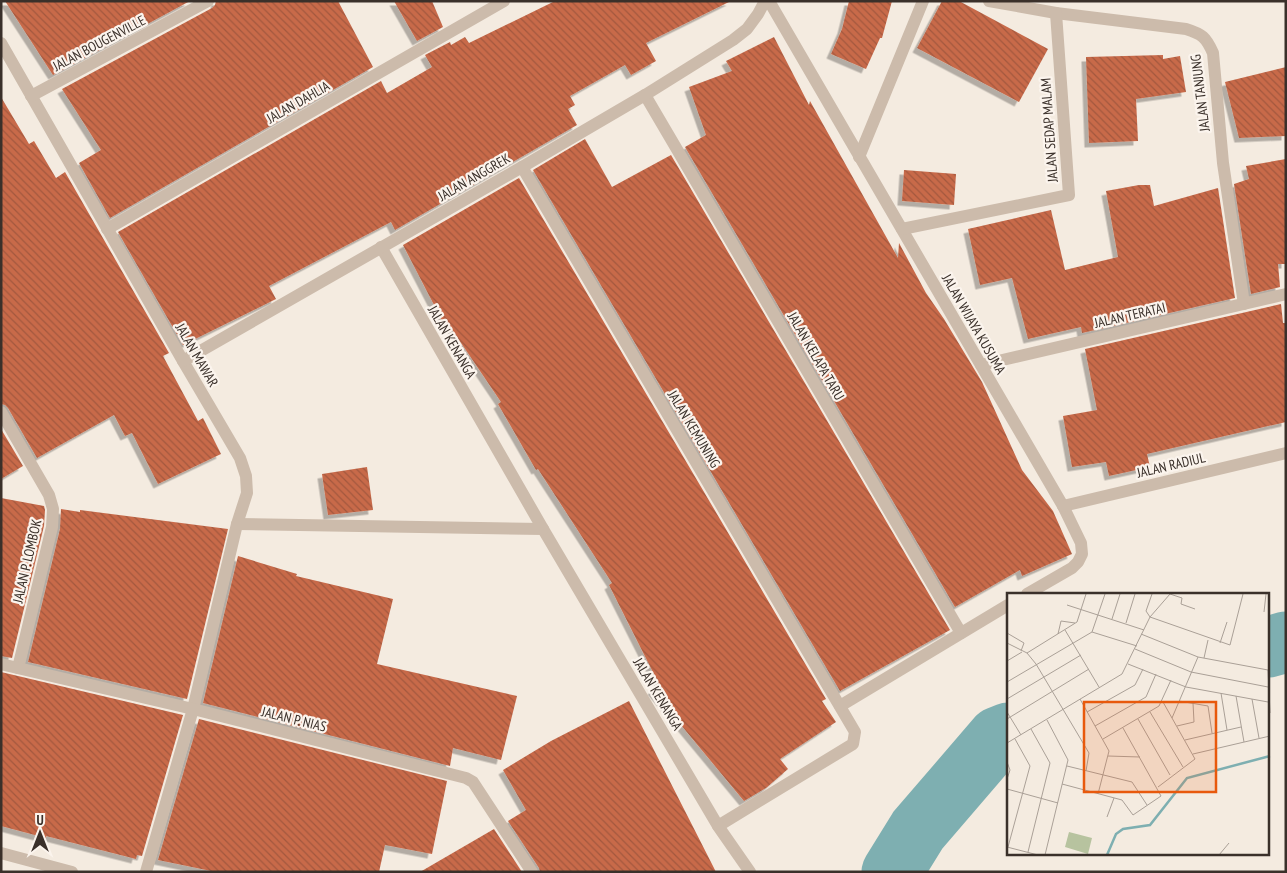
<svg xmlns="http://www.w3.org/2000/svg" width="1287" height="873" viewBox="0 0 1287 873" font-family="'PT Sans Narrow',sans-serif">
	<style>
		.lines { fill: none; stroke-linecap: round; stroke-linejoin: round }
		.river { stroke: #7eafb1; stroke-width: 61 }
		.building { fill: url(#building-back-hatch); filter: url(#shadow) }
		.minor { stroke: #ccbbab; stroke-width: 12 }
		.labels { text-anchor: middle; stroke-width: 4.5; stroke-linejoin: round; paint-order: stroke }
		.street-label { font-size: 14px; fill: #3a302a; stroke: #fbf4ed }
		.inset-river { fill: none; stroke: #7eafb1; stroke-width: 2.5 }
		.inset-road { fill: none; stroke: #aaa097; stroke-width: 1 }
		.view { fill: #e8590c; fill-opacity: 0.15; stroke: #e8590c; stroke-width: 2.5 }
		.inset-edge { fill: none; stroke: #3a302a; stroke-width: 2.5 }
	</style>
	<defs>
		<pattern id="building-back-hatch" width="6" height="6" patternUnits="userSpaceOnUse" patternTransform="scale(1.25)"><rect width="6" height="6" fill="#c86a4a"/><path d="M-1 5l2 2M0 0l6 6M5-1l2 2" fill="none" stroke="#a3583e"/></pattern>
		<filter id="shadow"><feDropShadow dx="-4.5" dy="4.5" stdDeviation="0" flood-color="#0004"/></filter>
	</defs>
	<rect width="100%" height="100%" fill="#f4ebe0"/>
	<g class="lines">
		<g class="river">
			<path d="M 1268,647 L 1286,642"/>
			<path d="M 892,872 L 918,830 L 998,737 L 1008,733"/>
		</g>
	</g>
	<g class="building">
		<path d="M 5,1 L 190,1 L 53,75 Z"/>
		<path d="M 216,1 L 338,1 L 373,67 L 110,218 L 79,163 L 101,150 L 62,89 L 212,8 L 215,5 Z"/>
		<path d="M 394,1 L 432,1 L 443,27 L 417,41 Z"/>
		<path d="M 555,1 L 731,1 L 646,43 L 656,61 L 631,75 L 625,65 L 570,96 L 575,105 L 568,109 L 577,125 L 395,230 L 391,222 L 269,286 L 276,299 L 183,345 L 118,232 L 381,81 L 387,93 L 432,67 L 425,55 L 450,42 L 451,45 L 465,37 L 469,43 Z"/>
		<path d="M 849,1 L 892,1 L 882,38 L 880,38 L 866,69 L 831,54 L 842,29 Z"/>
		<path d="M 942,1 L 959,1 L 1048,49 L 1019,102 L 917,48 Z"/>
		<path d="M 774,37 L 809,105 L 810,101 L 898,258 L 899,243 L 926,293 L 944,319 L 982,382 L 1022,470 L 1053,511 L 1072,554 L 1022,576 L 1020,570 L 955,607 L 685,147 L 706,135 L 689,87 L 732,71 L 726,61 Z"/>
		<path d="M 1163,55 L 1163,59 L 1180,56 L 1186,92 L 1136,99 L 1138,141 L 1089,143 L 1086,57 Z"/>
		<path d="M 1286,67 L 1286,136 L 1239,138 L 1225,82 Z"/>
		<path d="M 1,97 L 29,144 L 34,141 L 56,178 L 65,172 L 169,353 L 163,356 L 198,421 L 203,418 L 221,454 L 158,484 L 132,433 L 125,436 L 114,415 L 37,458 L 8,408 L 5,405 L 1,404 Z"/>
		<path d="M 585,139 L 612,187 L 671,155 L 950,630 L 840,691 L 533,170 Z"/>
		<path d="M 1286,159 L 1286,264 L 1278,264 L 1280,287 L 1251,294 L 1234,184 L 1249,179 L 1246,166 Z"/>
		<path d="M 904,170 L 956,174 L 954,205 L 902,201 Z"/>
		<path d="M 519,178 L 826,699 L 822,701 L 836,722 L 780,759 L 788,769 L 766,788 L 744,801 L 652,690 L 660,686 L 609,585 L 612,583 L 538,469 L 536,470 L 498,404 L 501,402 L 451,328 L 447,330 L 403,245 Z"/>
		<path d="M 1139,185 L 1150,185 L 1154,206 L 1218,188 L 1235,298 L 1082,333 L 1081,327 L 1028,339 L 1012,278 L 980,285 L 968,229 L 1051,210 L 1065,270 L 1118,257 L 1106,191 Z"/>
		<path d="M 1281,304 L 1283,323 L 1286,323 L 1286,422 L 1147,454 L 1150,467 L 1109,476 L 1106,462 L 1072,467 L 1063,416 L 1097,410 L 1085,349 Z"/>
		<path d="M 1,429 L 23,466 L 1,479 Z"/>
		<path d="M 367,467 L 373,510 L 328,515 L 322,474 Z"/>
		<path d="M 1,498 L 44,506 L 45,510 L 44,526 L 12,658 L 1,656 Z"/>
		<path d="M 61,509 L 80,512 L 80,510 L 228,529 L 187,699 L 28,662 L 60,529 Z"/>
		<path d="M 238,556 L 297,574 L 296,576 L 393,599 L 377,664 L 517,696 L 501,760 L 453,748 L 450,766 L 203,703 Z"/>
		<path d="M 1,672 L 183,715 L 142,856 L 137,855 L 136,859 L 46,836 L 46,838 L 1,826 Z"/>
		<path d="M 629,701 L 716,872 L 540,872 L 539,868 L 508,821 L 526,810 L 503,770 L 551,741 Z"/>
		<path d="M 199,719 L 447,781 L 432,854 L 385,845 L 379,872 L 216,872 L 158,860 Z"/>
		<path d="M 494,829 L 522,872 L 420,872 Z"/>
	</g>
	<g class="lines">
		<g class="minor">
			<path d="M 769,1 L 1063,506 L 1081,543 L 1082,554 L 1078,562 L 1072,568 L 1027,594"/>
			<path d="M 989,1 L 1056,13 L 1186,29 C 1202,34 1206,37 1213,53 L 1223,163 L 1244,304"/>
			<path d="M 1,43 L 183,361 L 240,458 L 246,476 L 247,493 L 237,524 L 193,709 L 146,872"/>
			<path d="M 645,95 L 961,633"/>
			<path d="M 31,96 L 208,1"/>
			<path d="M 859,157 L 923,1"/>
			<path d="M 522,167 L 855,732 L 853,744 L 718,826"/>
			<path d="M 107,229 L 504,1"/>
			<path d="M 902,229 L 1069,195 L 1056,13"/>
			<path d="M 381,247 L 543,529 L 718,826 L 750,872"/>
			<path d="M 183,361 L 522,167 L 645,95 L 733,40 L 747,29 L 758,14 L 765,1"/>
			<path d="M 981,365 L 1286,294"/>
			<path d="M 1,412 L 49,495 L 53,509 L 52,527 L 18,668"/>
			<path d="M 1063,506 L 1286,453"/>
			<path d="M 237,524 L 543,529"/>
			<path d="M 1,664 L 193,709 L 466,778 L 473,782 L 532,872"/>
			<path d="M 840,706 L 1008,605"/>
			<path d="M 1,853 L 72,872"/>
		</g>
	</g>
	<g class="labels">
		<g class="street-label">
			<text transform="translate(99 43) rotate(-28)" y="5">JALAN BOUGENVILLE</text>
			<text transform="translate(1200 93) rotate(-97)" y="5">JALAN TANJUNG</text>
			<text transform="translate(298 102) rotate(-30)" y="5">JALAN DAHLIA</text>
			<text transform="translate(1049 130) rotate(-94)" y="5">JALAN SEDAP MALAM</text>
			<text transform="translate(474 177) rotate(-30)" y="5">JALAN ANGGREK</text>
			<text transform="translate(1130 315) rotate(-13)" y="5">JALAN TERATAI</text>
			<text transform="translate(974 324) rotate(60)" y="5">JALAN WIJAYA KUSUMA</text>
			<text transform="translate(452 342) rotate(60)" y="5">JALAN KENANGA</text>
			<text transform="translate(197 355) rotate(60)" y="5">JALAN MAWAR</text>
			<text transform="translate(816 356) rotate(60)" y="5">JALAN KELAPA TARU</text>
			<text transform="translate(694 429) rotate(59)" y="5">JALAN KEMUNING</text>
			<text transform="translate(1171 465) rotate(-13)" y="5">JALAN RADIUL</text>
			<text transform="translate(27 561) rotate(-77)" y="5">JALAN P. LOMBOK</text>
			<text transform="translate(658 694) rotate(59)" y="5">JALAN KENANGA</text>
			<text transform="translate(294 719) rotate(14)" y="5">JALAN P. NIAS</text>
		</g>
	</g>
	<g transform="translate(1007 593)">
		<rect width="262" height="262" fill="#f4ebe0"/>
		<path d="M 62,239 L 85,245 L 81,261 L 58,254 Z" fill="#b7c39f"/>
		<path class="inset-river" d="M 100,262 L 109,241 L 116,236 L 143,232 L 180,185 L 263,163"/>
		<path class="inset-road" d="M 163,1 L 175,5 L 174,11 L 188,16M 60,12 L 137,37M 257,19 L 259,1M 143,24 L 223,52 L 236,1M 143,24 L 139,18 L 145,1M 105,26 L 113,1M 119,30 L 128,1M 58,37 L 92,94M 85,39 L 130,53M 0,40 L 17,50 L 14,58M 51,41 L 54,28 L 68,30M 134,41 L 191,64 L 261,77 L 263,120M 0,50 L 20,60 L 29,71 L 82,160 L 79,178M 213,50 L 220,29M 128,56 L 184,79 L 261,94M 20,60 L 70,29 L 79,1M 197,65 L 201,47M 0,68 L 15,59M 121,71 L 179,94 L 261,109M 0,89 L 85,39 L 98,1M 214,100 L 220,137M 229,103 L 237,149M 0,106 L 74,62M 73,106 L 102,158 L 91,201M 245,106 L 252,145M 172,108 L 201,113 L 205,140M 0,119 L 14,142M 80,119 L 128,92 L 136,76M 143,119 L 176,174M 165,125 L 191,64M 0,126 L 82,76M 131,126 L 163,182M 88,133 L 139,104 L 149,81M 170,133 L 187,129 L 186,110M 96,146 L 152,113 L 164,87M 178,147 L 234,134M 0,150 L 115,81 L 143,24 L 163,1M 186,161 L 263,143M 101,163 L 133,164M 0,169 L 3,177 L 0,186M 60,173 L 125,189 L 140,212M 55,191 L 115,207 L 126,222 L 154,203 L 116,135M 151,194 L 188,166 L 156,109M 0,196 L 51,210M 100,224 L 107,205M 0,254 L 31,262M 1,254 L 23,173 L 8,146M 21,259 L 43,170 L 24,136M 38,262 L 61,167 L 40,127M 212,262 L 222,250"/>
		<path class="view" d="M 77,109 L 209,109 L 209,199 L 77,199 Z"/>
		<rect width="262" height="262" class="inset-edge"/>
	</g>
	<rect width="1287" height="873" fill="none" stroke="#3a302a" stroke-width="5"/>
	<g transform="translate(40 833)" stroke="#fbf4ed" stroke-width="4" paint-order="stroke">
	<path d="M0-4L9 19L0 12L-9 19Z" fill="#3a302a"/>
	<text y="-8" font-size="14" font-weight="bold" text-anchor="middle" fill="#3a302a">U</text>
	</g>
</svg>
